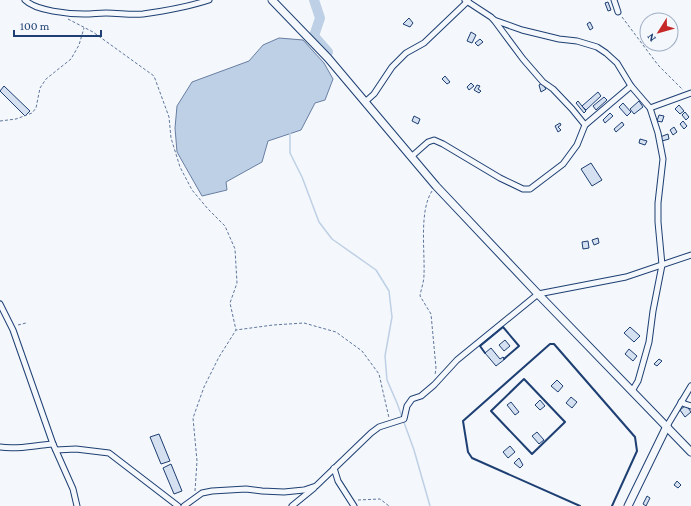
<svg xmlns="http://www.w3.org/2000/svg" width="691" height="506" viewBox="0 0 691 506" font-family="'Crimson Pro',serif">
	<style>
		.water { fill: #bed0e5; stroke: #687fa3 }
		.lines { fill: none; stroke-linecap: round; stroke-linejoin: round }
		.stream { stroke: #bed0e5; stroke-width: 1.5 }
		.river { stroke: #bed0e5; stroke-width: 10 }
		.building { fill: #d5e0f0; stroke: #1d3f73 }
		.street-casing { stroke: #1d3f73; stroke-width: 7 }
		.secondary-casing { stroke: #1d3f73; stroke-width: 9 }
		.path { stroke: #5e769c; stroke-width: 1; stroke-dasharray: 3 2; stroke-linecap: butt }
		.street { stroke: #f4f7fb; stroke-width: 5 }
		.secondary { stroke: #f4f7fb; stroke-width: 7 }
		.wall { stroke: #1d3f73; stroke-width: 2 }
	</style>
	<rect width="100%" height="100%" fill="#f4f7fb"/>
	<path class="water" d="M 279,38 L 303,40 L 324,63 L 333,79 L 325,100 L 315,103 L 301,130 L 268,141 L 262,162 L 226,182 L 227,190 L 202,196 L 177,152 L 175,128 L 177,106 L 192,82 L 249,61 L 263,45 Z"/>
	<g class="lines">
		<path class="stream" d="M 290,133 L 290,153 L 302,177 L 319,222 L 332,239 L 376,270 L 389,291 L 392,317 L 385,356 L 387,380 L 397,403 L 414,450 L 430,506"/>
		<path class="river" d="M 314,0 L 320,18 L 314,36 L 328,52"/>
	</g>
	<g class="building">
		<path d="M 608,2 L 611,10 L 608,11 L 605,3 Z"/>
		<path d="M 409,18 L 413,23 L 410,27 L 403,24 Z"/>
		<path d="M 590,22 L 593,28 L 590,30 L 587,24 Z"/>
		<path d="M 471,32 L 476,35 L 472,43 L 467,41 Z"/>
		<path d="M 480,39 L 483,42 L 478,46 L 475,43 Z"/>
		<path d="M 445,76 L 450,82 L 447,84 L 442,79 Z"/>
		<path d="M 471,83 L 474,86 L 469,90 L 467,87 Z"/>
		<path d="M 542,83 L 546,89 L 541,92 L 539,85 Z"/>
		<path d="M 477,85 L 480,86 L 478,89 L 481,91 L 479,93 L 474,90 Z"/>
		<path d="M 4,86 L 30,111 L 25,116 L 0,91 Z"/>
		<path d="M 598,92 L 601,96 L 586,110 L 582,106 Z"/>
		<path d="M 604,97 L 607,100 L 596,110 L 593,106 Z"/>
		<path d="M 578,101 L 586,111 L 584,113 L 576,103 Z"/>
		<path d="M 639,101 L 643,107 L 634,114 L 630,109 Z"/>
		<path d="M 623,103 L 631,112 L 627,116 L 619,107 Z"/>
		<path d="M 679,105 L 684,111 L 680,114 L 675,109 Z"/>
		<path d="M 685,112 L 689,117 L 686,120 L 682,115 Z"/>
		<path d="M 610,113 L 613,116 L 605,123 L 603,120 Z"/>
		<path d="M 659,115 L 664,116 L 662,122 L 657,121 Z"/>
		<path d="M 414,116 L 420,119 L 418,124 L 412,121 Z"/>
		<path d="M 683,121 L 687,126 L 684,129 L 680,124 Z"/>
		<path d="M 622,122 L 624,125 L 616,132 L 614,129 Z"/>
		<path d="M 560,123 L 561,125 L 558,127 L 561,130 L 558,132 L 555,126 Z"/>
		<path d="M 674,127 L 677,132 L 673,135 L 670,130 Z"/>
		<path d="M 668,134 L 669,139 L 662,141 L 660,137 Z"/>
		<path d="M 640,139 L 647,141 L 645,145 L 639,143 Z"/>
		<path d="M 591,163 L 602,180 L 592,186 L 581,169 Z"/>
		<path d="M 598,238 L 599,243 L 594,245 L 592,240 Z"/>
		<path d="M 588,241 L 589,248 L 583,249 L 582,242 Z"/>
		<path d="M 630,327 L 640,336 L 634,342 L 624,333 Z"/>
		<path d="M 505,340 L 510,346 L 504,351 L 499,345 Z"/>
		<path d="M 491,348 L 500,359 L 503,357 L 505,359 L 496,366 L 485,353 Z"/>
		<path d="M 629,349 L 637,356 L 633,361 L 625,354 Z"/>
		<path d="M 659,359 L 662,361 L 657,366 L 654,364 Z"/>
		<path d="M 557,380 L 563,386 L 558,392 L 551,386 Z"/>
		<path d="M 571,397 L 577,402 L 572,408 L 566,403 Z"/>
		<path d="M 540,400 L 545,406 L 540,410 L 535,405 Z"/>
		<path d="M 511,402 L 519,412 L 515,415 L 507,405 Z"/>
		<path d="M 686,405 L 691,412 L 685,417 L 680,410 Z"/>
		<path d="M 537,432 L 544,440 L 539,444 L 532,436 Z"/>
		<path d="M 159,434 L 170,461 L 161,464 L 150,437 Z"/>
		<path d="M 510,446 L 515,452 L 508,458 L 503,452 Z"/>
		<path d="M 519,458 L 523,465 L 520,468 L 514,463 Z"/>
		<path d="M 171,464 L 182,491 L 174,494 L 163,468 Z"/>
		<path d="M 677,481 L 681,485 L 678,488 L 674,485 Z"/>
		<path d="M 647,496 L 650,498 L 646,506 L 643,504 Z"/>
	</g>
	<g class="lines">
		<g class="street-casing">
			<g id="street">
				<path d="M 25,0 C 36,11 69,14 84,14 C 92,14 99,13 106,13 C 119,13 130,15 143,14 C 165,11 188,7 209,0"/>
				<path d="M 465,0 L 491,17 L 494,20 L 522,30 L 559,39 L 577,41 L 597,47 L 606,53 L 617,63 L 631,86 L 650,108 L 658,133 L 663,159 L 658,203 L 658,222 L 662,265 L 653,311 L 649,342 L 638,381 L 632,391"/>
				<path d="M 614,0 L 618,12"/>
				<path d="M 494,20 L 523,59 L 543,82 L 553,89 L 572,109 L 585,125"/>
				<path d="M 365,102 L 374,94 L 392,67 L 406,53 L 424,43 L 468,1"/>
				<path d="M 650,108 L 691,93"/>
				<path d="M 411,157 L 428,142 L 434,140 L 443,144 L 500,178 L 523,189 L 530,189 L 563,164 L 577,145 L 585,125 L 631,86"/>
				<path d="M 0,304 L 13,330 L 53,444 L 73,489 L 77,506"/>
				<path d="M 681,402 L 685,404 L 691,406"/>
				<path d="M 667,426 L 691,386"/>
				<path d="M 0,447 C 18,450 35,445 53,444"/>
				<path d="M 56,450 L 76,449 L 109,453 L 178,506"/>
				<path d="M 334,468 L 338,481 L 354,506"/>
				<path d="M 184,506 L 202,493 L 212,491 L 246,489 L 262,491 L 284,492 L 304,490 L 316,486 L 371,433 L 379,427 L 404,419 L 407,406 L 412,399 L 421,396 L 434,385 L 457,360 L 538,294 L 626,277 L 691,255"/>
				<path d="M 292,506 L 314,488"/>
			</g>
		</g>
		<g class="secondary-casing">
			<g id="secondary">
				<path d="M 272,0 L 328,58 L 436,186 L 538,294 L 691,452"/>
				<path d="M 628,506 L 667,426"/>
			</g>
		</g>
		<g class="path">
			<path d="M 622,17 L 658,65 L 683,90"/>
			<path d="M 68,19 L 93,32 L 154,76 L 169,117 L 171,138 L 180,167 L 192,190 L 208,209 L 225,226 L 235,249 L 237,283 L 230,303 L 236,330"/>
			<path d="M 0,121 L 16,119 L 32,113 L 36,108 L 40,88 L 46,79 L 71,59 L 79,45 L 84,28"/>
			<path d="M 432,191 C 419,211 425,251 424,275 C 424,282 421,289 420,296 L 431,314 L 436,368 L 435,375"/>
			<path d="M 18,325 L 26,323"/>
			<path d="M 195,491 L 197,461 L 193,418 L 204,387 L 219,357 L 236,330 L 273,325 L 304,323 L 336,332 L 362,351 L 379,374 L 389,418"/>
			<path d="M 358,500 L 380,499 L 389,506"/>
		</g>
		<use href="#street" class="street"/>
		<use href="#secondary" class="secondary"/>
		<g class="wall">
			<path d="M 485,353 L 480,346 L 503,327 L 519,346 L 504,359"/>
			<path d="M 524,379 L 565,422 L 532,454 L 491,411 Z"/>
			<path d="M 580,506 L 472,458 L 468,452 L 463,421 L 550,344 L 554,344 L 635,437 L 637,451 L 612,506"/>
		</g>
	</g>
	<g transform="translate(659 32) rotate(233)"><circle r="19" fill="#f4f7fb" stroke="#9eadc5"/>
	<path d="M0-3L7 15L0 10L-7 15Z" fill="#c62828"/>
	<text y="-6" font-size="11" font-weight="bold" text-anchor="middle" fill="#1d3f73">N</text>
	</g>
	<path d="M14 30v6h87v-6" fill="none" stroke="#1d3f73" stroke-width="2"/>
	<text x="20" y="30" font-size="12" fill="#1d3f73" stroke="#f4f7fb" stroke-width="3" paint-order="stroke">100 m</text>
</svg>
